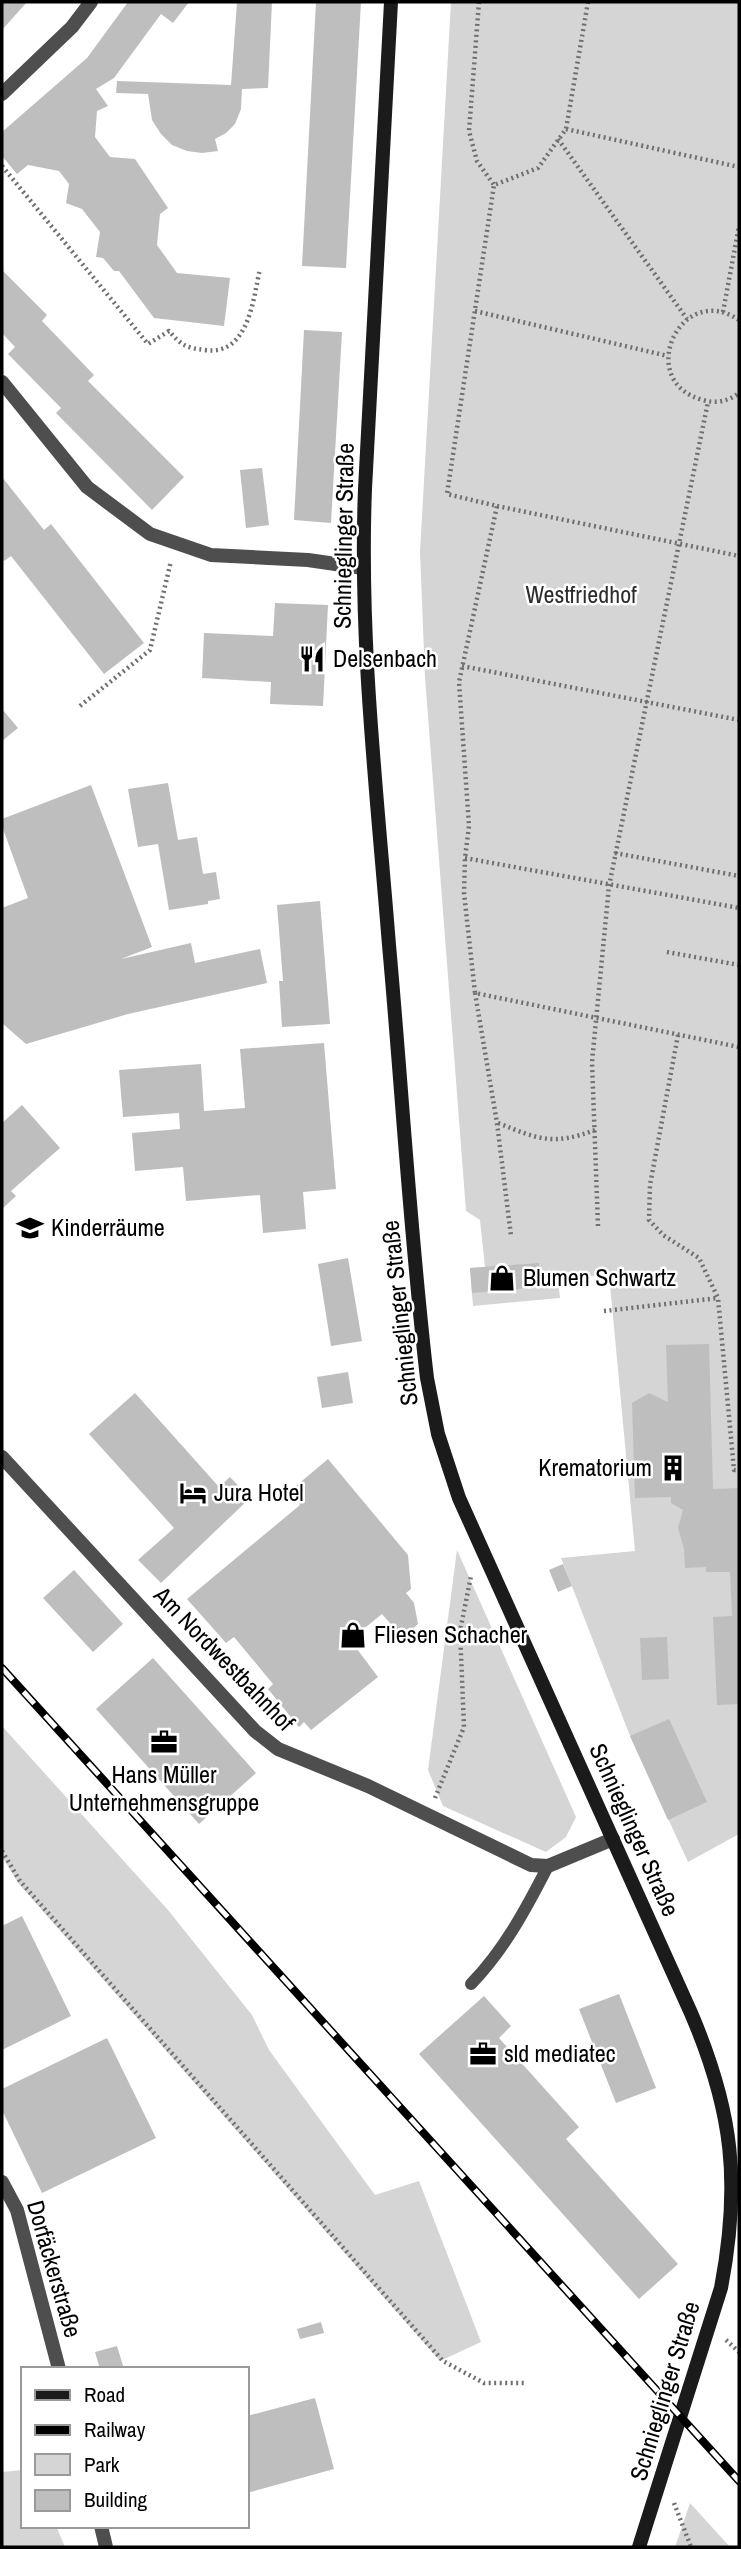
<svg xmlns="http://www.w3.org/2000/svg" width="741" height="2549" viewBox="0 0 741 2549" font-family="'Archivo Narrow',sans-serif">
	<style>
		.green { fill: #d5d5d5 }
		.building { fill: #bebebe }
		.lines { fill: none; stroke-linecap: round; stroke-linejoin: round }
		.path { stroke: #707070; stroke-width: 4.5; stroke-dasharray: 2 3.5; stroke-linecap: butt }
		.lane { stroke: #4e4e4e; stroke-width: 12 }
		.street { stroke: #4e4e4e; stroke-width: 14 }
		.secondary { stroke: #1b1b1b; stroke-width: 14 }
		.rail-casing { stroke: #000; stroke-width: 8 }
		.rail { stroke: #fff; stroke-width: 5; stroke-dasharray: 16; stroke-linecap: butt }
		.labels { text-anchor: middle; stroke-width: 5; stroke-linejoin: round; paint-order: stroke }
		.street-label { font-size: 24px; fill: #000; stroke: #fff }
		.park-label { font-size: 24px; fill: #2c2c2c; stroke: #fff }
		.poi-label { font-size: 24px; fill: #000; stroke: #fff; text-anchor: start }
	</style>
	<rect width="100%" height="100%" fill="#fff"/>
	<g class="green">
		<path d="M 451,2 L 739,2 L 739,1834 L 688,1862 L 630,1736 L 561,1558 L 635,1551 L 609,1274 L 558,1280 L 560,1298 L 473,1306 L 470,1268 L 485,1267 L 480,1220 L 466,1211 L 425,677 L 420,552 Z"/>
		<path d="M 457,1550 L 576,1817 L 566,1837 L 546,1852 L 443,1806 L 428,1770 Z"/>
		<path d="M 2,1726 L 168,1910 L 252,2015 L 269,2050 L 375,2195 L 419,2181 L 481,2342 L 440,2361 L 18,1883 L 2,1856 Z"/>
		<path d="M 23,2470 L 23,2526 L 56,2526 L 65,2547 L 2,2547 L 2,2472 Z"/>
		<path d="M 690,2503 L 730,2547 L 675,2547 Z"/>
	</g>
	<g class="building">
		<path d="M 2,2 L 27,2 L 2,30 Z"/>
		<path d="M 128,2 L 189,2 L 173,23 L 161,14 L 114,78 L 96,89 L 108,106 L 97,111 L 95,137 L 110,157 L 135,159 L 168,208 L 160,214 L 157,245 L 177,273 L 230,278 L 224,326 L 154,318 L 119,271 L 114,271 L 103,258 L 96,257 L 100,232 L 82,209 L 66,203 L 69,184 L 59,171 L 28,165 L 17,174 L 2,156 L 2,132 L 87,58 Z"/>
		<path d="M 237,2 L 272,2 L 268,88 L 242,89 L 241,109 L 235,124 L 226,133 L 215,139 L 218,151 L 202,153 L 187,151 L 172,145 L 161,134 L 152,120 L 148,94 L 116,93 L 117,81 L 231,85 Z"/>
		<path d="M 316,2 L 361,2 L 346,268 L 302,266 Z"/>
		<path d="M 2,270 L 47,315 L 42,321 L 94,375 L 88,381 L 184,477 L 152,510 L 56,413 L 61,408 L 8,354 L 15,347 L 2,333 Z"/>
		<path d="M 304,330 L 342,332 L 331,523 L 294,520 Z"/>
		<path d="M 262,468 L 269,525 L 246,528 L 240,470 Z"/>
		<path d="M 2,477 L 44,530 L 51,524 L 144,643 L 104,674 L 11,556 L 4,561 L 2,558 Z"/>
		<path d="M 275,603 L 328,605 L 323,706 L 270,704 L 271,682 L 202,678 L 204,633 L 273,636 Z"/>
		<path d="M 2,709 L 18,728 L 2,741 Z"/>
		<path d="M 168,783 L 178,840 L 197,837 L 203,874 L 216,872 L 220,899 L 208,901 L 208,904 L 169,910 L 158,844 L 138,847 L 128,789 Z"/>
		<path d="M 91,785 L 152,947 L 121,959 L 191,943 L 195,963 L 260,949 L 267,983 L 128,1014 L 26,1044 L 2,1023 L 2,908 L 28,898 L 2,826 L 2,819 Z"/>
		<path d="M 320,901 L 330,1024 L 282,1027 L 279,981 L 283,981 L 277,905 Z"/>
		<path d="M 324,1043 L 336,1189 L 303,1192 L 306,1229 L 263,1233 L 260,1195 L 186,1201 L 183,1167 L 135,1171 L 132,1133 L 180,1129 L 179,1113 L 123,1117 L 119,1070 L 201,1064 L 204,1111 L 245,1108 L 240,1049 Z"/>
		<path d="M 22,1105 L 60,1148 L 11,1191 L 16,1196 L 2,1209 L 2,1123 Z"/>
		<path d="M 348,1258 L 362,1341 L 331,1346 L 318,1264 Z"/>
		<path d="M 539,1263 L 541,1287 L 472,1293 L 470,1268 Z"/>
		<path d="M 709,1344 L 713,1489 L 739,1488 L 739,1704 L 717,1705 L 713,1617 L 732,1616 L 730,1572 L 706,1572 L 706,1567 L 685,1568 L 684,1549 L 678,1528 L 683,1510 L 671,1503 L 671,1497 L 635,1498 L 632,1403 L 649,1393 L 668,1402 L 666,1345 Z"/>
		<path d="M 348,1372 L 353,1403 L 322,1408 L 317,1377 Z"/>
		<path d="M 135,1393 L 219,1487 L 230,1477 L 250,1498 L 161,1583 L 138,1560 L 174,1528 L 89,1434 Z"/>
		<path d="M 328,1459 L 408,1555 L 411,1589 L 406,1593 L 414,1603 L 418,1624 L 403,1638 L 382,1614 L 361,1631 L 365,1636 L 354,1645 L 378,1677 L 311,1730 L 304,1722 L 299,1727 L 268,1689 L 273,1684 L 234,1637 L 226,1643 L 187,1599 L 300,1505 L 290,1491 Z"/>
		<path d="M 563,1564 L 572,1586 L 558,1592 L 549,1570 Z"/>
		<path d="M 74,1570 L 123,1624 L 93,1652 L 43,1598 Z"/>
		<path d="M 667,1637 L 669,1679 L 642,1680 L 640,1638 Z"/>
		<path d="M 153,1658 L 256,1773 L 199,1824 L 96,1709 Z"/>
		<path d="M 669,1719 L 707,1802 L 668,1820 L 630,1736 Z"/>
		<path d="M 22,1916 L 71,2016 L 2,2050 L 2,1926 Z"/>
		<path d="M 619,1994 L 656,2088 L 616,2103 L 579,2009 Z"/>
		<path d="M 484,1996 L 511,2026 L 499,2038 L 579,2127 L 566,2139 L 678,2264 L 639,2299 L 419,2054 Z"/>
		<path d="M 107,2038 L 156,2138 L 42,2193 L 2,2110 L 2,2089 Z"/>
		<path d="M 321,2322 L 324,2333 L 300,2339 L 297,2329 Z"/>
		<path d="M 117,2346 L 124,2369 L 100,2369 L 95,2352 Z"/>
		<path d="M 315,2398 L 334,2469 L 247,2493 L 247,2416 Z"/>
	</g>
	<g class="lines">
		<g class="path">
			<path d="M 479,2 L 469,131 L 477,161 L 494,185"/>
			<path d="M 588,2 L 566,129 L 538,168 L 494,185 L 447,494 L 497,506 L 459,682 L 469,826 L 465,858 L 464,893 L 475,993 L 739,1047"/>
			<path d="M 566,129 L 739,167"/>
			<path d="M 558,139 L 687,319"/>
			<path d="M 2,166 L 148,344 L 169,331 C 181,345 186,348 205,350 C 249,356 253,299 260,269"/>
			<path d="M 475,311 L 668,356"/>
			<path d="M 723,312 L 739,226"/>
			<path d="M 739,320 C 680,280 634,382 703,400 C 716,404 729,401 739,393"/>
			<path d="M 497,506 L 739,556"/>
			<path d="M 462,666 L 739,720"/>
			<path d="M 80,706 L 150,650 L 171,561"/>
			<path d="M 615,853 L 739,876"/>
			<path d="M 465,858 L 739,908"/>
			<path d="M 667,952 L 739,965"/>
			<path d="M 475,993 L 497,1123 L 511,1236"/>
			<path d="M 678,1035 L 650,1185 L 649,1220 L 663,1235 L 699,1258 L 718,1298 L 734,1470 L 739,1470"/>
			<path d="M 498,1123 C 538,1139 553,1146 595,1130"/>
			<path d="M 598,1226 L 592,1062 L 609,886 L 708,402"/>
			<path d="M 604,1311 L 718,1298"/>
			<path d="M 435,1798 L 464,1727 L 460,1631 L 471,1576"/>
			<path d="M 2,1851 L 20,1881 L 443,2361 L 484,2383 L 526,2383"/>
			<path d="M 726,2340 L 739,2352"/>
			<path d="M 674,2503 L 691,2547"/>
		</g>
		<path class="lane" d="M 471,1984 C 504,1950 526,1909 548,1866"/>
		<g class="street">
			<path d="M 2,94 L 72,27 L 91,2"/>
			<path d="M 2,382 L 87,487 L 150,534 L 211,555 L 308,560 L 363,568"/>
			<path d="M 2,1457 L 255,1731 L 278,1749 L 368,1786 L 531,1865 L 548,1866 L 613,1839"/>
			<path d="M 2,2182 L 17,2210 L 59,2369"/>
			<path d="M 101,2526 L 106,2547"/>
		</g>
		<path class="secondary" d="M 391,2 L 365,489 C 359,641 377,793 389,945 C 402,1089 410,1234 427,1378 L 438,1434 L 459,1498 L 691,2013 C 733,2111 741,2183 721,2288 L 639,2547"/>
		<g class="rail-casing">
			<path id="rail" d="M 2,1668 L 739,2481"/>
		</g>
		<use href="#rail" class="rail"/>
	</g>
	<defs>
		<g id="restaurant-bare" transform="scale(2.1)"><path d="M-5-6h1v4h1v-4h1v4h1v-4h1v5L-1.5 .5V6h-2V.5L-5-1ZM5-6V6H3V1.5H1.5Q1.5-4 5-6Z" fill="#000" stroke="#fff" stroke-width="2.5" paint-order="stroke"/></g>
		<g id="school-bare" transform="scale(2.1)"><path d="M0-5L7-2L0 1L-7-2ZM-4 1L0 2.5L4 1V4Q0 6-4 4Z" fill="#000" stroke="#fff" stroke-width="2.5" paint-order="stroke"/></g>
		<g id="shop-bare" transform="scale(2.1)"><path d="M-5-2.5h2.3a2.7 3.5 0 0 1 5.4 0H5L5.5 6h-11ZM-1.5-2.5h3a1.5 2.3 0 0 0-3 0Z" fill="#000" stroke="#fff" stroke-width="2.5" paint-order="stroke"/></g>
		<g id="building-bare" transform="scale(2.1)"><path d="M-4-6H4V6H1V3H-1V6H-4ZM-2.5-4.3h1.7v1.8h-1.7ZM.8-4.3h1.7v1.8H.8ZM-2.5-1h1.7V.8h-1.7ZM.8-1h1.7V.8H.8Z" fill="#000" stroke="#fff" stroke-width="2.5" paint-order="stroke"/></g>
		<g id="hotel-bare" transform="scale(2.1)"><path d="M-6-4.5h1.5V1H6V5H4.5V3h-9V5H-6ZM-4 0a1.8 1.8 0 1 1 3.6 0ZM.5 0V-2.5h3Q6-2.5 6 0Z" fill="#000" stroke="#fff" stroke-width="2.5" paint-order="stroke"/></g>
		<g id="office-bare" transform="scale(2.1)"><path d="M-6-3h4V-5.5h4V-3h4V5H-6ZM-1-4.5V-3h2v-1.5ZM-6 0V1H6V0Z" fill="#000" stroke="#fff" stroke-width="2.5" paint-order="stroke"/></g>
	</defs>
	<g fill-rule="evenodd">
		<use href="#restaurant-bare" x="312" y="659"/>
		<use href="#school-bare" x="30" y="1228"/>
		<use href="#shop-bare" x="502" y="1278"/>
		<use href="#building-bare" x="673" y="1468"/>
		<use href="#hotel-bare" x="193" y="1493"/>
		<use href="#shop-bare" x="353" y="1635"/>
		<use href="#office-bare" x="164" y="1742"/>
		<use href="#office-bare" x="483" y="2054"/>
	</g>
	<g class="labels">
		<g class="street-label">
			<text transform="translate(344 536) rotate(-89)" y="8">Schnieglinger Straße</text>
			<text transform="translate(400 1313) rotate(-96)" y="8">Schnieglinger Straße</text>
			<text transform="translate(224 1659) rotate(46)" y="8">Am Nordwestbahnhof</text>
			<text transform="translate(634 1830) rotate(66)" y="8">Schnieglinger Straße</text>
			<text transform="translate(54 2269) rotate(74)" y="8">Dorfäckerstraße</text>
			<text transform="translate(665 2391) rotate(-73)" y="8">Schnieglinger Straße</text>
		</g>
		<g class="park-label">
			<text x="581" y="603">Westfriedhof</text>
		</g>
		<g class="poi-label">
			<text x="333" y="667">Delsenbach</text>
			<text x="51" y="1236">Kinderräume</text>
			<text x="523" y="1286">Blumen Schwartz</text>
			<text x="652" y="1476" text-anchor="end">Krematorium</text>
			<text x="214" y="1501">Jura Hotel</text>
			<text x="374" y="1643">Fliesen Schacher</text>
			<text x="164" y="1783" text-anchor="middle">Hans Müller<tspan x="164" dy="28">Unternehmensgruppe</tspan></text>
			<text x="504" y="2062">sld mediatec</text>
		</g>
	</g>
	<rect width="741" height="2549" fill="none" stroke="#000000" stroke-width="7"/>
	<rect x="21" y="2367" width="228" height="161" fill="#ffffff" stroke="#999999" stroke-width="2"/>
	<rect x="35" y="2390" width="35" height="10" fill="#1b1b1b" stroke="#999999" stroke-width="2"/>
	<text x="84" y="2402" font-size="21" fill="#000000">Road</text>
	<rect x="35" y="2425" width="35" height="10" fill="#000000" stroke="#999999" stroke-width="2"/>
	<text x="84" y="2437" font-size="21" fill="#000000">Railway</text>
	<rect x="35" y="2454" width="35" height="21" fill="#d5d5d5" stroke="#999999" stroke-width="2"/>
	<text x="84" y="2472" font-size="21" fill="#000000">Park</text>
	<rect x="35" y="2490" width="35" height="21" fill="#bebebe" stroke="#999999" stroke-width="2"/>
	<text x="84" y="2507" font-size="21" fill="#000000">Building</text>
</svg>
